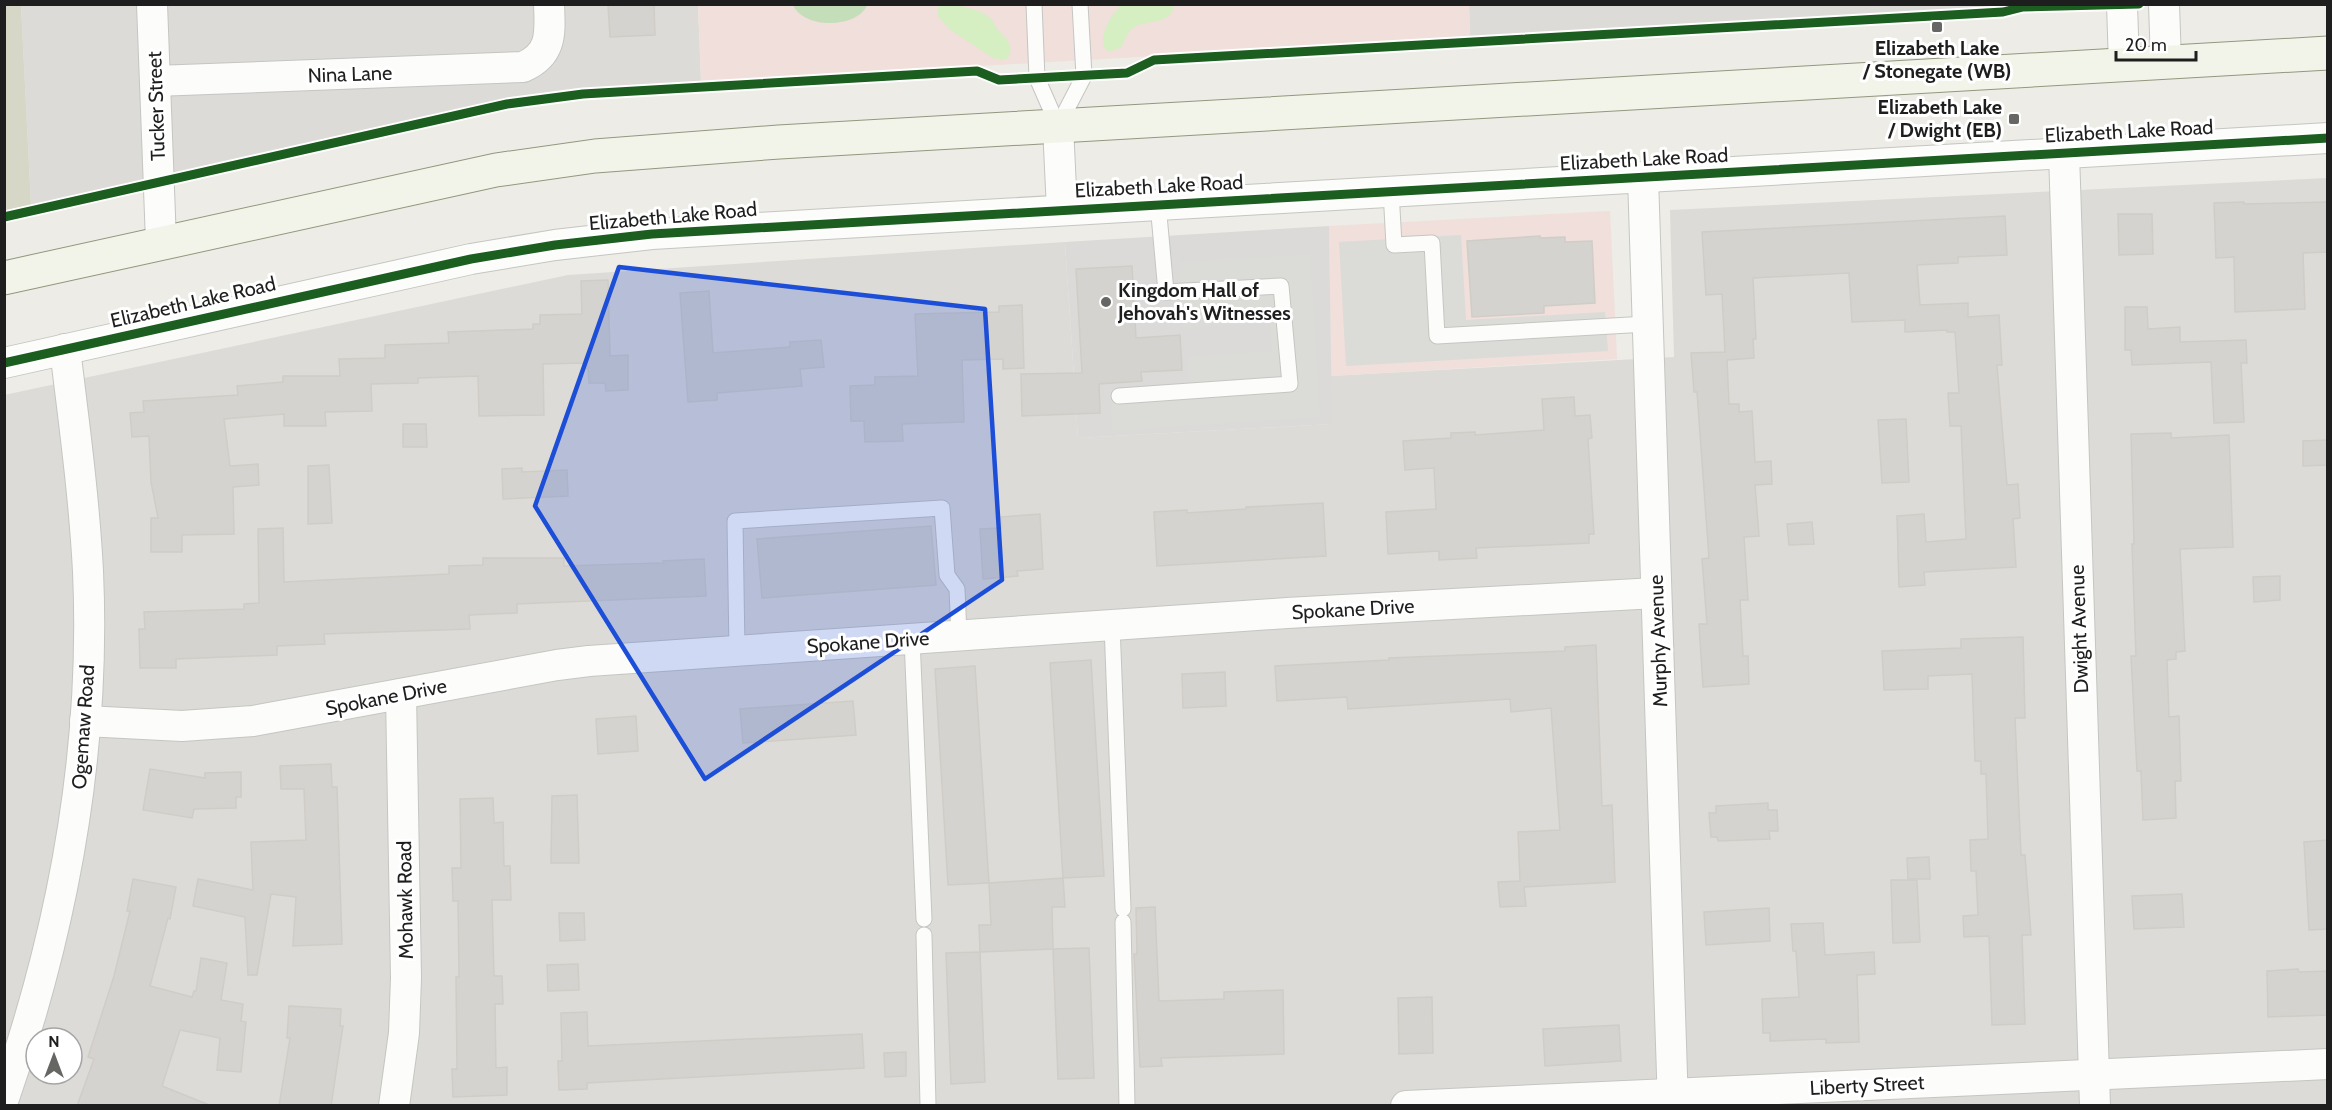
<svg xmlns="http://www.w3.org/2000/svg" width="2332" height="1110" viewBox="0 0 2332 1110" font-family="Cabin,sans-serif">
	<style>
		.residential { fill: #dcdbd8; fill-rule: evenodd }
		.commercial { fill: #f0dfda }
		.religious { fill: #dbdad8 }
		.construction { fill: #d6d7c7 }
		.grass { fill: #d5eec2 }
		.forest { fill: #c3deb9 }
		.parking { fill: #dbdbd8 }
		.building { fill: #d5d3cf; stroke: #d0cdc7; stroke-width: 1.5 }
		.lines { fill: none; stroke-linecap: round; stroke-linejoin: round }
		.lane-casing { stroke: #c5c5c2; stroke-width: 17 }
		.street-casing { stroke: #c5c5c2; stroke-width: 32 }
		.secondary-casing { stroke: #93977e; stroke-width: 35 }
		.lane { stroke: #fcfcfb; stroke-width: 15 }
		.street { stroke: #fcfcfb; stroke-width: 30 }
		.secondary { stroke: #f3f4e9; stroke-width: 33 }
		.cycleway-casing { stroke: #fff; stroke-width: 13 }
		.cycleway { stroke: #1b5e20; stroke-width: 9 }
		.marked { fill: #1d4ed8; fill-opacity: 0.2; stroke: #1d4ed8; stroke-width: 4.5; stroke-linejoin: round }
		.poi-dot { fill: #666664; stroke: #fff; stroke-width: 2 }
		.labels { text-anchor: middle; stroke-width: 6; stroke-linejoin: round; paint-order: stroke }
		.poi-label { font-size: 20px; font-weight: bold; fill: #1e1e1e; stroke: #fff }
		.street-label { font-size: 20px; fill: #1e1e1e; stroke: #fff }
	</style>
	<rect width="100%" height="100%" fill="#edece6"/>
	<g class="residential">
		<path d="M 21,5 L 698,5 L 701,82 L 551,92 L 31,205 Z"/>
		<path d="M 1469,5 L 1469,4 L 2021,5 L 1470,38 Z"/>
		<path d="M 2327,178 L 2327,1105 L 5,1105 L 4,395 L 568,275 L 1065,242 L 1078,438 L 1331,424 L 1331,376 L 1674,357 L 1670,210 ZM 36,1038 L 72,1038 L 72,1074 L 36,1074 Z"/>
	</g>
	<g class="commercial">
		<path d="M 1469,4 L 1470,38 L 701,82 L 698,5 Z"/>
		<path d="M 1610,211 L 1617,359 L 1331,376 L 1329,226 Z"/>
	</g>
	<path class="religious" d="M 1329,226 L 1332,424 L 1078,438 L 1065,242 Z"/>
	<path class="construction" d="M 4,5 L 21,5 L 31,205 L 5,211 Z"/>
	<g class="grass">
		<path d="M 940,5 C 955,4 979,8 990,18 C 994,21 995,26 998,30 C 1006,38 1015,46 1008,58 L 1003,60 L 993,58 L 949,29 L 938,16 L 937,10 Z"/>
		<path d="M 1122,5 L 1173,5 L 1173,10 C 1164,26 1147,19 1133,28 C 1126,32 1126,42 1120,48 L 1108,52 L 1104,47 C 1100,33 1111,14 1122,5 Z"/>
	</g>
	<path class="forest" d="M 793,5 L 867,5 C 858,28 804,30 793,5 Z"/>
	<g class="parking">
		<path d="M 1461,235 L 1466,320 L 1605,312 L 1608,351 L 1346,366 L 1339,242 Z"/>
		<path d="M 1310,254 L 1320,417 L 1112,431 L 1109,389 L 1189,384 L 1188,357 L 1272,351 L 1270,322 L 1184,328 L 1179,262 Z"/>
	</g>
	<g class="building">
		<path d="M 608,4 L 654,4 L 655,35 L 610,37 Z"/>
		<path d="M 2244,202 L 2244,204 L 2328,202 L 2328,252 L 2303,253 L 2305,309 L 2235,312 L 2234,257 L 2216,258 L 2214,203 Z"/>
		<path d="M 2118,214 L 2152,214 L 2153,254 L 2119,255 Z"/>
		<path d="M 2005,216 L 2007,255 L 1958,257 L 1958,263 L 1917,265 L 1920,305 L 1968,303 L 1968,317 L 1999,315 L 2002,365 L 1997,365 L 2007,485 L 2018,484 L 2020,518 L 2013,519 L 2016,567 L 1924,572 L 1925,585 L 1899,587 L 1897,516 L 1924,514 L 1926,542 L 1966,539 L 1961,426 L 1950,426 L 1948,393 L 1959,393 L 1955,332 L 1947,332 L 1947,330 L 1905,332 L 1905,320 L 1852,322 L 1849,273 L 1753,278 L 1756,339 L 1753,339 L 1754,358 L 1727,360 L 1729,404 L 1739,404 L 1739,412 L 1752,411 L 1755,462 L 1771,461 L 1772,484 L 1755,485 L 1759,536 L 1744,537 L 1748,600 L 1740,600 L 1743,656 L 1748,656 L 1749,684 L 1703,687 L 1699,624 L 1707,624 L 1702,559 L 1709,558 L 1697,392 L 1694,392 L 1691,353 L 1725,352 L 1722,294 L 1706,295 L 1702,232 Z"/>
		<path d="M 1540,236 L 1540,238 L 1565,237 L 1565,242 L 1592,241 L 1595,303 L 1544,306 L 1544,313 L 1472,317 L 1467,241 Z"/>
		<path d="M 1132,266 L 1136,338 L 1180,335 L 1182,370 L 1141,372 L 1142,381 L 1099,384 L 1100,413 L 1022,416 L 1021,374 L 1082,373 L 1076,269 Z"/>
		<path d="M 608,280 L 610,356 L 628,355 L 628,390 L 606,391 L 605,383 L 589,383 L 588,368 L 584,369 L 583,363 L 543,364 L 544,415 L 479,416 L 478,376 L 418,378 L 418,383 L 371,384 L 372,411 L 325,412 L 326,426 L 284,426 L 284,414 L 224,419 L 230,466 L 258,464 L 259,485 L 233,487 L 234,534 L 182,535 L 182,552 L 151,552 L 151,518 L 158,518 L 151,482 L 149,436 L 132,437 L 130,413 L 144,412 L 143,401 L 238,395 L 237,386 L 283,382 L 283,376 L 340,376 L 339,359 L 385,358 L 385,345 L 449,343 L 448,332 L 533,329 L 533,324 L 540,324 L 540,315 L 582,314 L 581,281 Z"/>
		<path d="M 709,291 L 713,353 L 790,347 L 790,342 L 821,340 L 824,367 L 800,369 L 802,386 L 717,393 L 717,400 L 688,402 L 680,293 Z"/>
		<path d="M 1022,305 L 1024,368 L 1003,369 L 1003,359 L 962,360 L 964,422 L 902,424 L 903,441 L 865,442 L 864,421 L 851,421 L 850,386 L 875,385 L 875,377 L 918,376 L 915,314 L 999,312 L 999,306 Z"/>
		<path d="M 2125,307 L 2147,307 L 2148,329 L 2180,327 L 2180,342 L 2246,340 L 2247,363 L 2241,363 L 2244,422 L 2214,423 L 2211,362 L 2132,365 L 2131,350 L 2125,350 Z"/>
		<path d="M 1574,397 L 1575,416 L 1590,415 L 1592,438 L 1588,439 L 1594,534 L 1589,534 L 1589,543 L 1476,548 L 1477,558 L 1439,560 L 1439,551 L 1388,554 L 1386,512 L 1436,509 L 1434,468 L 1405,470 L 1403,441 L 1451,438 L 1451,433 L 1475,432 L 1475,435 L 1544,430 L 1542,399 Z"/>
		<path d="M 1906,419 L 1909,482 L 1882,483 L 1878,420 Z"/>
		<path d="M 403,424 L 426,424 L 427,447 L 403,447 Z"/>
		<path d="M 2171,433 L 2171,438 L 2229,435 L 2233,547 L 2180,549 L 2185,651 L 2176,652 L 2176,659 L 2167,660 L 2169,717 L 2179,716 L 2181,781 L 2175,781 L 2176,818 L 2143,820 L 2141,771 L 2137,771 L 2131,656 L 2136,656 L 2132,544 L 2134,544 L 2131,434 Z"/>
		<path d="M 2328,440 L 2328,465 L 2303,466 L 2303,441 Z"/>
		<path d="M 329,465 L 332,523 L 308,524 L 308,466 Z"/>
		<path d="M 522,468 L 522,472 L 567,470 L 568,496 L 503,499 L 502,469 Z"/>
		<path d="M 1323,503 L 1326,556 L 1157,566 L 1154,512 L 1187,510 L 1187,513 L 1246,509 L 1246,507 Z"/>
		<path d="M 1040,514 L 1043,569 L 1017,571 L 1018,576 L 983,579 L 980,529 L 1002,528 L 1001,517 Z"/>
		<path d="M 1812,522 L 1814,544 L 1789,545 L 1787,524 Z"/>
		<path d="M 931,526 L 936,585 L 762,598 L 757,539 Z"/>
		<path d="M 283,528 L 284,582 L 449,574 L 449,566 L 483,565 L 483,558 L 564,558 L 564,566 L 664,563 L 663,561 L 704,559 L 706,596 L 517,604 L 517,613 L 469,615 L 470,629 L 324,634 L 325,644 L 277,646 L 277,655 L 176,659 L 176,668 L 140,668 L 139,629 L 145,629 L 144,612 L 244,609 L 244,604 L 259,603 L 258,529 Z"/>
		<path d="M 2280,576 L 2280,600 L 2254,602 L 2253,577 Z"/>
		<path d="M 2023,637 L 2025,718 L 2015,718 L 2021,855 L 2025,855 L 2031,935 L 2022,935 L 2025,1024 L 1992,1025 L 1989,936 L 1964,937 L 1963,916 L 1978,915 L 1976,871 L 1971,871 L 1970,840 L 1988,839 L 1986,774 L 1981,774 L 1981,761 L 1975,761 L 1972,674 L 1928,676 L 1928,689 L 1884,690 L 1882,651 L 1961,648 L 1961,639 Z"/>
		<path d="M 1596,645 L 1602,806 L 1612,805 L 1615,882 L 1524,887 L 1526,906 L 1500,907 L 1498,882 L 1520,881 L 1518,832 L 1560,830 L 1551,708 L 1511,712 L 1510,699 L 1348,709 L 1347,697 L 1277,701 L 1275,666 L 1389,660 L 1389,658 L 1565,651 L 1565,647 Z"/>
		<path d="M 1091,660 L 1104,876 L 1063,878 L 1050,663 Z"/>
		<path d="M 975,666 L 989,883 L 948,885 L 935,669 Z"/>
		<path d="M 1225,672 L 1226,706 L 1183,708 L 1182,674 Z"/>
		<path d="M 853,701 L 856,735 L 743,743 L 740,709 Z"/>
		<path d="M 636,716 L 638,751 L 598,754 L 596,719 Z"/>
		<path d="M 331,764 L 332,787 L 337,787 L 342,944 L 293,946 L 296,897 L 271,894 L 257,975 L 248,975 L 245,917 L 193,906 L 198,879 L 253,890 L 251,842 L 306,840 L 304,789 L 281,789 L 280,766 Z"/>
		<path d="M 150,769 L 205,778 L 205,773 L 241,772 L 241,797 L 236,797 L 236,808 L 194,809 L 192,818 L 143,810 Z"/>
		<path d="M 577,795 L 579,863 L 551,863 L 552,796 Z"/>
		<path d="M 493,798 L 494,823 L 503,822 L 504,866 L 510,866 L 511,900 L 492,900 L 494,976 L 502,976 L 503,1004 L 495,1004 L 496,1068 L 507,1067 L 507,1095 L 453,1097 L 452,1069 L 457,1069 L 456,977 L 459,977 L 458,901 L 453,901 L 452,868 L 461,868 L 460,799 Z"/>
		<path d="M 1768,803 L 1768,810 L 1777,810 L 1778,831 L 1769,831 L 1770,839 L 1718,841 L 1717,837 L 1711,837 L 1709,813 L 1716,813 L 1716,806 Z"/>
		<path d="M 2328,840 L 2328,929 L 2309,930 L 2304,842 Z"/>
		<path d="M 1929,857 L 1930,879 L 1908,879 L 1907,858 Z"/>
		<path d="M 1063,878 L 1065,907 L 1052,907 L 1053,949 L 980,952 L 979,925 L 991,925 L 989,883 Z"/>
		<path d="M 133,879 L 176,887 L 170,919 L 168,918 L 150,986 L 192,997 L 194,991 L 196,991 L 201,958 L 227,963 L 221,1000 L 243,1004 L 241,1021 L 246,1022 L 241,1072 L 217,1070 L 220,1038 L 180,1030 L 162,1086 L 207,1104 L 207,1106 L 77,1106 L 94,1059 L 88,1057 L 114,976 L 130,911 L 127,911 Z"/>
		<path d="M 1891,880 L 1917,880 L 1920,942 L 1893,943 Z"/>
		<path d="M 2182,894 L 2184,927 L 2134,929 L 2132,896 Z"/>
		<path d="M 1155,907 L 1159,1001 L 1224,999 L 1224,992 L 1283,990 L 1284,1054 L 1161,1058 L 1162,1066 L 1140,1067 L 1134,954 L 1137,954 L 1136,908 Z"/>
		<path d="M 1769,908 L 1770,941 L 1706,945 L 1704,912 Z"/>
		<path d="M 559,913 L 584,913 L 585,940 L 560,941 Z"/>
		<path d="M 1823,923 L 1825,955 L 1874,952 L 1875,974 L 1857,975 L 1859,1042 L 1826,1043 L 1826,1039 L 1770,1041 L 1770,1033 L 1763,1033 L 1762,999 L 1799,997 L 1796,951 L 1793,951 L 1791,924 Z"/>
		<path d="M 1089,948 L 1094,1078 L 1058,1079 L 1053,949 Z"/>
		<path d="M 980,952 L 985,1082 L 951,1084 L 946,953 Z"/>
		<path d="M 578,964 L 579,990 L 548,991 L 547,965 Z"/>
		<path d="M 2298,969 L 2299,972 L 2328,971 L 2328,1015 L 2268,1017 L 2267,971 Z"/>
		<path d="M 1432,997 L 1433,1053 L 1399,1054 L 1398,998 Z"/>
		<path d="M 289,1006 L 341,1009 L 340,1026 L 343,1026 L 331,1106 L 279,1106 L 290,1038 L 287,1038 Z"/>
		<path d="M 587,1012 L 588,1046 L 862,1034 L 864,1068 L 587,1083 L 587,1089 L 559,1090 L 558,1061 L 562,1061 L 561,1013 Z"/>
		<path d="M 1619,1025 L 1621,1061 L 1545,1066 L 1543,1029 Z"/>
		<path d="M 906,1052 L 906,1076 L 885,1077 L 884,1053 Z"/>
	</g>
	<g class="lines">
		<g class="lane-casing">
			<g id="lane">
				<path d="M 1034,4 L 1037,78 L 1058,126"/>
				<path d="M 1058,126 L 1084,76 L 1080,4"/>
				<path d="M 1391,191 L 1394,245 L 1432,243 L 1437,336 L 1647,324"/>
				<path d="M 1119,396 L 1290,384 L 1281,286 L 1166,292 L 1158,204"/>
				<path d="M 1112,625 L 1123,909"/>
				<path d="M 912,639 L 924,919"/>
				<path d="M 737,651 L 735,521 L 942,508 L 947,575 L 957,589 L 959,636"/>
				<path d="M 1123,922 L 1127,1106"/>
				<path d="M 924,935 L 928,1106"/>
			</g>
		</g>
		<g class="street-casing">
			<g id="street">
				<path d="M 152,4 L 161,242"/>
				<path d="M 2122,4 L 2124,65"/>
				<path d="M 2164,4 L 2166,63"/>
				<path d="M 155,81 L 523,67 C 553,54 550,32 549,4"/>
				<path d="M 1058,126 L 1062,210"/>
				<path d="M 2064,153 L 2095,1106"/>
				<path d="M 1643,177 L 1673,1106"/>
				<path d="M 4,363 L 471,259 L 555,245 L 652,234 L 2328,138"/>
				<path d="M 85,721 L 182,726 L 253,721 L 557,665 L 589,661 L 1287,613 L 1656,593"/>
				<path d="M 4,1098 C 63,929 96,750 88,571 C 84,496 74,423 65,349"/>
				<path d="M 394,1106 L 404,1033 L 406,978 L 401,694"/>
				<path d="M 1406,1106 L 2328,1064"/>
			</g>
		</g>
		<g class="secondary-casing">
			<path id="secondary" d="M 4,278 L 496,170 L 595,156 L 779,142 L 2328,53"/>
		</g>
		<use href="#lane" class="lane"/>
		<use href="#street" class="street"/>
		<use href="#secondary" class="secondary"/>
		<g class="cycleway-casing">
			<g id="cycleway">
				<path d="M 4,217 L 507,104 L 583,94 L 977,71 L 999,80 L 1127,73 L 1154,60 L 2003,12 L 2023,7 L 2139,4"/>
				<path d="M 4,363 L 471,259 L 555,245 L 652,234 L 2328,138"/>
			</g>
		</g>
		<use href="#cycleway" class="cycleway"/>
	</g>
	<path class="marked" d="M 619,267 L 985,309 L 1002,580 L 705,779 L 535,506 Z"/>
	<g class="poi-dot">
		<rect x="1931" y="21" width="12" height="12" rx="3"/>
		<rect x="2008" y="113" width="12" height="12" rx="3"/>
		<circle cx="1106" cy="302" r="6"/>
	</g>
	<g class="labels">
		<g class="poi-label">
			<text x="1937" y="55">Elizabeth Lake<tspan x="1937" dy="23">/ Stonegate (WB)</tspan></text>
			<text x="2002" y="114" text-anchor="end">Elizabeth Lake<tspan x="2002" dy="23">/ Dwight (EB)</tspan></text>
			<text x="1118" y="297" text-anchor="start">Kingdom Hall of<tspan x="1118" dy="23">Jehovah's Witnesses</tspan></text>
		</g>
		<g class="street-label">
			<text transform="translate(350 74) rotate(-2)" y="7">Nina Lane</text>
			<text transform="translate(156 106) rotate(-92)" y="7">Tucker Street</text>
			<text transform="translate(2129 131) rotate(-3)" y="7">Elizabeth Lake Road</text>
			<text transform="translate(1644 159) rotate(-3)" y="7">Elizabeth Lake Road</text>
			<text transform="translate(1159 186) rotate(-3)" y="7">Elizabeth Lake Road</text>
			<text transform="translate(673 216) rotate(-5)" y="7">Elizabeth Lake Road</text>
			<text transform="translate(193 302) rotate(-13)" y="7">Elizabeth Lake Road</text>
			<text transform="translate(1353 609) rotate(-3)" y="7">Spokane Drive</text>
			<text transform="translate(2079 629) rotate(-92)" y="7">Dwight Avenue</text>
			<text transform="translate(1658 641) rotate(-92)" y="7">Murphy Avenue</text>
			<text transform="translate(868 642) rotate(-4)" y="7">Spokane Drive</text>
			<text transform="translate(386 697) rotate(-11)" y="7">Spokane Drive</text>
			<text transform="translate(83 727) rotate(-86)" y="7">Ogemaw Road</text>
			<text transform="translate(405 900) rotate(-91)" y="7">Mohawk Road</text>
			<text transform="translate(1867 1085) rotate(-3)" y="7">Liberty Street</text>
		</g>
	</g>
	<rect width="2332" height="1110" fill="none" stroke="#1e1e1e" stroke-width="12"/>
	<g transform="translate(54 1056)"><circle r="28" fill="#ffffff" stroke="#a5a5a5" stroke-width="1.5"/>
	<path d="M0-4.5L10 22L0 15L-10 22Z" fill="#666664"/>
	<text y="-9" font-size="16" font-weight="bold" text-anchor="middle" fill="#1e1e1e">N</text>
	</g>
	<path d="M2116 51v9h80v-9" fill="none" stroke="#1e1e1e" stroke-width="3"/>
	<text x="2125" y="51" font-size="18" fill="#1e1e1e" stroke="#ffffff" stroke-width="4.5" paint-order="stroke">20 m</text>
</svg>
